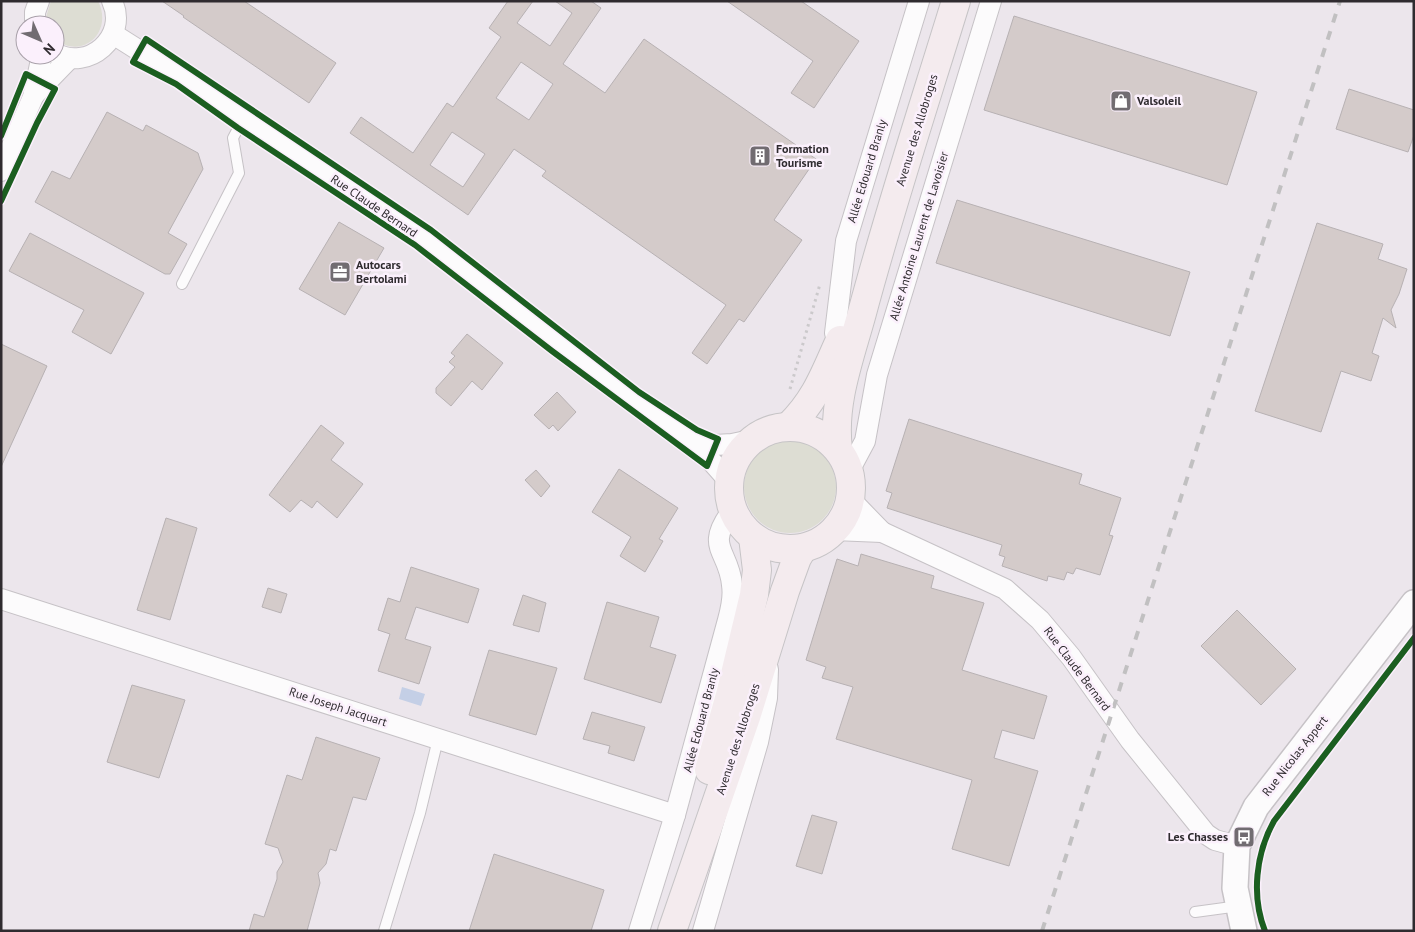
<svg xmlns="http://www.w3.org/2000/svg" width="1415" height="932" viewBox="0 0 1415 932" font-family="'PT Sans',sans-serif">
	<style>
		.green { fill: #ddddd3 }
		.water { fill: #c4cfe6 }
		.building { fill: #d4cbca; stroke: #b7b1b3; fill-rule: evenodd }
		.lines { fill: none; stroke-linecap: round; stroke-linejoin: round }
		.service-casing { stroke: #c6c2c6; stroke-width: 12 }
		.minor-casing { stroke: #c6c2c6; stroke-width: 22 }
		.tertiary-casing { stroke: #c6c2c6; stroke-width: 28 }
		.primary-casing { stroke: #c6c4c6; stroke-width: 30 }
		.path { stroke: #cbc9cb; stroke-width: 3; stroke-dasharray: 2.5 4; stroke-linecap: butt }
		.service { stroke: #fcfbfc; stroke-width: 10 }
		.minor { stroke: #fcfbfc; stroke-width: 20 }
		.tertiary { stroke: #fcfbfc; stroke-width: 25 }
		.primary { stroke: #f4ebee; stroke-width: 28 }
		.rail { stroke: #c1c0c1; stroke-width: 4; stroke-dasharray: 9 9; stroke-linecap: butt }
		.cycleway-casing { stroke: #fbf0fc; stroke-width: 9 }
		.cycleway { stroke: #1b5e20; stroke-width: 6 }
		.labels { text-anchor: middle; stroke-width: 5; stroke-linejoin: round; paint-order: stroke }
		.poi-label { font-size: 12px; font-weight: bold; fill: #2f2b2f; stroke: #fbf0fc; text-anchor: start }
		.street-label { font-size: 12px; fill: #2f2b2f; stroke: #fbf0fc }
	</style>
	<rect width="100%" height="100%" fill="#ece6ec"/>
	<g class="green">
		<path d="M 51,1 L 98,1 C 114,32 82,61 55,39 L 55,25 L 47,25 L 46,17 Z"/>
		<circle cx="790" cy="487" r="46"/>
	</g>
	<path class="water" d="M 402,687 L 425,694 L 421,706 L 399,699 Z"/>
	<g class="building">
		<path d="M 162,1 L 244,1 L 336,63 L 309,103 L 183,17 L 184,16 Z"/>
		<path d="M 508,1 L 533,1 L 517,23 L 550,46 L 572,13 L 555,1 L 591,1 L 601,8 L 563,64 L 605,93 L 644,39 L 816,159 L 774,220 L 802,240 L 744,322 L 739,319 L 707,364 L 692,353 L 726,305 L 542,176 L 546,171 L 514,149 L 468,215 L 350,133 L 361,117 L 413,153 L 447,103 L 453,107 L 501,37 L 489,28 ZM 521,62 L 553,84 L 529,120 L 496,98 ZM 452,132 L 485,154 L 463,187 L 430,165 Z"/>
		<path d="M 727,1 L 801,1 L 859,41 L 814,108 L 791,93 L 813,61 Z"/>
		<path d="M 1014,16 L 1257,92 L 1227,185 L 984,110 Z"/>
		<path d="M 1349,89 L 1414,110 L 1414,135 L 1408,152 L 1336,129 Z"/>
		<path d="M 107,112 L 143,131 L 146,125 L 198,153 L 203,169 L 168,233 L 187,244 L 170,274 L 165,274 L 35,202 L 52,171 L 70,179 Z"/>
		<path d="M 957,200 L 1190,272 L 1170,336 L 936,263 Z"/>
		<path d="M 339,222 L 384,248 L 345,315 L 299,289 Z"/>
		<path d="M 1317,223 L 1383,244 L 1378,259 L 1407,269 L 1399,294 L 1391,310 L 1396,328 L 1383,318 L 1372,353 L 1379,356 L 1371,381 L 1341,371 L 1321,432 L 1255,411 Z"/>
		<path d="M 30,233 L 144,293 L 111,354 L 72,332 L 84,310 L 9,271 Z"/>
		<path d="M 467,334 L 503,363 L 482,390 L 472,381 L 451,406 L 436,393 L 436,388 L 455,367 L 449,362 L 455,356 L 451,353 Z"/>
		<path d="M 1,344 L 47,366 L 1,467 Z"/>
		<path d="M 557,392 L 576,412 L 558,431 L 553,425 L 549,429 L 534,415 Z"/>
		<path d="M 909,419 L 1082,474 L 1079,484 L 1121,498 L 1109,535 L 1113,536 L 1100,575 L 1076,568 L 1073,574 L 1067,572 L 1064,580 L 1048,576 L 1047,581 L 1002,566 L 1005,557 L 999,555 L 1002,545 L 887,508 L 892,493 L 886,491 Z"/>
		<path d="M 321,425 L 344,443 L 331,460 L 363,484 L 337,518 L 317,501 L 312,508 L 301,500 L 290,512 L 269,495 Z"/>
		<path d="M 619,469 L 678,508 L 659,539 L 663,541 L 645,572 L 620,556 L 631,537 L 592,512 Z"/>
		<path d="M 536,470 L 550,486 L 541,497 L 525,480 Z"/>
		<path d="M 166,518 L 197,528 L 170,620 L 137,610 Z"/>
		<path d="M 861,554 L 934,576 L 931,588 L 984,603 L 962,670 L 1047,696 L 1034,739 L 1002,730 L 994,758 L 1038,771 L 1009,866 L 952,849 L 972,780 L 836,739 L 853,687 L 822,678 L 826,667 L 806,660 L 837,559 L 858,566 Z"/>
		<path d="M 411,567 L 479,589 L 468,623 L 416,607 L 405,639 L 431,647 L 419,684 L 378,671 L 390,634 L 378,630 L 388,598 L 400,602 Z"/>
		<path d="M 268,588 L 287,594 L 281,613 L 262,607 Z"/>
		<path d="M 523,595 L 546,603 L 539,632 L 513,625 Z"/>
		<path d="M 607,602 L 659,617 L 650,647 L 676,655 L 661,703 L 584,679 Z"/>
		<path d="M 1237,610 L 1296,669 L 1261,705 L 1201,646 Z"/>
		<path d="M 489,650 L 557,668 L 536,735 L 469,715 Z"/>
		<path d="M 132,685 L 185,700 L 159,778 L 107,762 Z"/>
		<path d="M 592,712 L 645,727 L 634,761 L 608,753 L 610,746 L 583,739 Z"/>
		<path d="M 316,737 L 380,758 L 366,800 L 353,797 L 336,851 L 330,849 L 326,864 L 318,873 L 320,883 L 307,931 L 249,931 L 254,914 L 264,917 L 277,879 L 277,872 L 283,862 L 278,848 L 265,844 L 287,775 L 302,780 Z"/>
		<path d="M 812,815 L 837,822 L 822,874 L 796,866 Z"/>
		<path d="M 494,854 L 604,890 L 591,931 L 469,931 Z"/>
	</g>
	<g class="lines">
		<g class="service-casing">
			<g id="service">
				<path d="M 182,284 L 239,173 L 233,138 L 244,117"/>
				<path d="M 1195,912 L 1239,906"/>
				<path d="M 384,931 L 420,813 L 438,739"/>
			</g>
		</g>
		<g class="minor-casing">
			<g id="minor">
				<path d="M 35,25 L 35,12 L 39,1"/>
				<path d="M 113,34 L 244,117 L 419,237 L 633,401 L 698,446 L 728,480"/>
				<path d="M 55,53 C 88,72 129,37 112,1"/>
				<path d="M 34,95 L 69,59"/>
				<path d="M 1,171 L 33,97 L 42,55"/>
				<path d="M 839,343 L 835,333 L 846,241 L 919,1"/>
				<path d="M 698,446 L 732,444 L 751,440"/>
				<path d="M 849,471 L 865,441 L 877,375 L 991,1"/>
				<path d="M 850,499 L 882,532"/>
				<path d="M 834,530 L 882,532 L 1005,589 L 1040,620 L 1071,657 L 1130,740 L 1206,834 L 1215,840 L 1237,846"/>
				<path d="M 1,599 L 675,815"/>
				<path d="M 639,931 L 675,815 L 728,620 C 731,609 734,597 732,585 C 729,550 704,548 732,511"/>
				<path d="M 703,931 L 758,742 L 767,698 L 768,669"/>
			</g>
		</g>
		<g class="tertiary-casing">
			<path id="tertiary" d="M 1244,931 L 1235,888 L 1237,846 L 1256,807 L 1414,603"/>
		</g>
		<g class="primary-casing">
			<g id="primary">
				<path d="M 789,426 C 816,400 825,373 840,340"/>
				<circle cx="790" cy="488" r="61"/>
				<path d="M 838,449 C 832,403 850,357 862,313 C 890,208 924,105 956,1"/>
				<path d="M 709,770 L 730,695 L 754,595 L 757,570 L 753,537"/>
				<path d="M 672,931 L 746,717 L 785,591 L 797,558 L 803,548"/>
			</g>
		</g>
		<path class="path" d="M 790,389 L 820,284"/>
		<use href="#service" class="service"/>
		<use href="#minor" class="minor"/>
		<use href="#tertiary" class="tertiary"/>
		<use href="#primary" class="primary"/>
		<path class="rail" d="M 1042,931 L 1340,1"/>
		<g class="cycleway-casing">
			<g id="cycleway">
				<path d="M 146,39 L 431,230 L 639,392 L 697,430 L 718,439 L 707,466 L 552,351 L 415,245 L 238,128 L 176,84 L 133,62 Z"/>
				<path d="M 1,136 L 26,74 L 55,89 L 37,123 L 1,201"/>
				<path d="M 1265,931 C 1251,896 1256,853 1274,821 L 1414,638"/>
			</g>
		</g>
		<use href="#cycleway" class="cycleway"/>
	</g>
	<defs>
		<g id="shop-square" transform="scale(1.125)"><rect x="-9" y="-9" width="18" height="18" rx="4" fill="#716c71" stroke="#fbf0fc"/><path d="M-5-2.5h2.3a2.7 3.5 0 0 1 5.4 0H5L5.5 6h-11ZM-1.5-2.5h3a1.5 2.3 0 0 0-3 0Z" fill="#fff"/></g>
		<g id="building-square" transform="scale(1.125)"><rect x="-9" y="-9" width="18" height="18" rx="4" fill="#716c71" stroke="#fbf0fc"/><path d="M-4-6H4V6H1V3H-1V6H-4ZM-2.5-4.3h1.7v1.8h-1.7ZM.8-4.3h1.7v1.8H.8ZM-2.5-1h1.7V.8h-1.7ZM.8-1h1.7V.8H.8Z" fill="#fff"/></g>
		<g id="office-square" transform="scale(1.125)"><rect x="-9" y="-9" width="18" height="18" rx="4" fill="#716c71" stroke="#fbf0fc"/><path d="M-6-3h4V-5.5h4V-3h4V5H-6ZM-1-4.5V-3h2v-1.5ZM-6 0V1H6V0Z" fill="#fff"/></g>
		<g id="bus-square" transform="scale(1.125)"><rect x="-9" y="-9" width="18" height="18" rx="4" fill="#716c71" stroke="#fbf0fc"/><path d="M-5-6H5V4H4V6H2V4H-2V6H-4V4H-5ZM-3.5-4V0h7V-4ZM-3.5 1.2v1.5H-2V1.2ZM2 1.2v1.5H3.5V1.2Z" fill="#fff"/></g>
	</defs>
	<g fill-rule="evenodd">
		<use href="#shop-square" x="1121" y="101"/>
		<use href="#building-square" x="760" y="156"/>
		<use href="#office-square" x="340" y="272"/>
		<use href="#bus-square" x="1244" y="837"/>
	</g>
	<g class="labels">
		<g class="poi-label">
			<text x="1137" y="105">Valsoleil</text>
			<text x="776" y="153">Formation<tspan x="776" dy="14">Tourisme</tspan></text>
			<text x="356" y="269">Autocars<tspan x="356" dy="14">Bertolami</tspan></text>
			<text x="1228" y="841" text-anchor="end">Les Chasses</text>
		</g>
		<g class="street-label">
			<text transform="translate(917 130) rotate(-73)" y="4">Avenue des Allobroges</text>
			<text transform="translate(867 171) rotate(-73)" y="4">Allée Edouard Branly</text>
			<text transform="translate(374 206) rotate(34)" y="4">Rue Claude Bernard</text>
			<text transform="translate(919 236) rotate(-73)" y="4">Allée Antoine Laurent de Lavoisier</text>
			<text transform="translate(1077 669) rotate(53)" y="4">Rue Claude Bernard</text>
			<text transform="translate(338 707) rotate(18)" y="4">Rue Joseph Jacquart</text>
			<text transform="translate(701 720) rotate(-75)" y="4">Allée Edouard Branly</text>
			<text transform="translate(738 739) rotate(-72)" y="4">Avenue des Allobroges</text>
			<text transform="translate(1295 756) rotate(-52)" y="4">Rue Nicolas Appert</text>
		</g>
	</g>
	<rect width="1415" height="932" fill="none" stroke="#2f2b2f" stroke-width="5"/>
	<g transform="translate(40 40) rotate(135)"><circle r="24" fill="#fbf0fc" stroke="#a9a1aa"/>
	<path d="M0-4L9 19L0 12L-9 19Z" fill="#716c71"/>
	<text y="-8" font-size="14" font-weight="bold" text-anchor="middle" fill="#2f2b2f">N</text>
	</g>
</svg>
